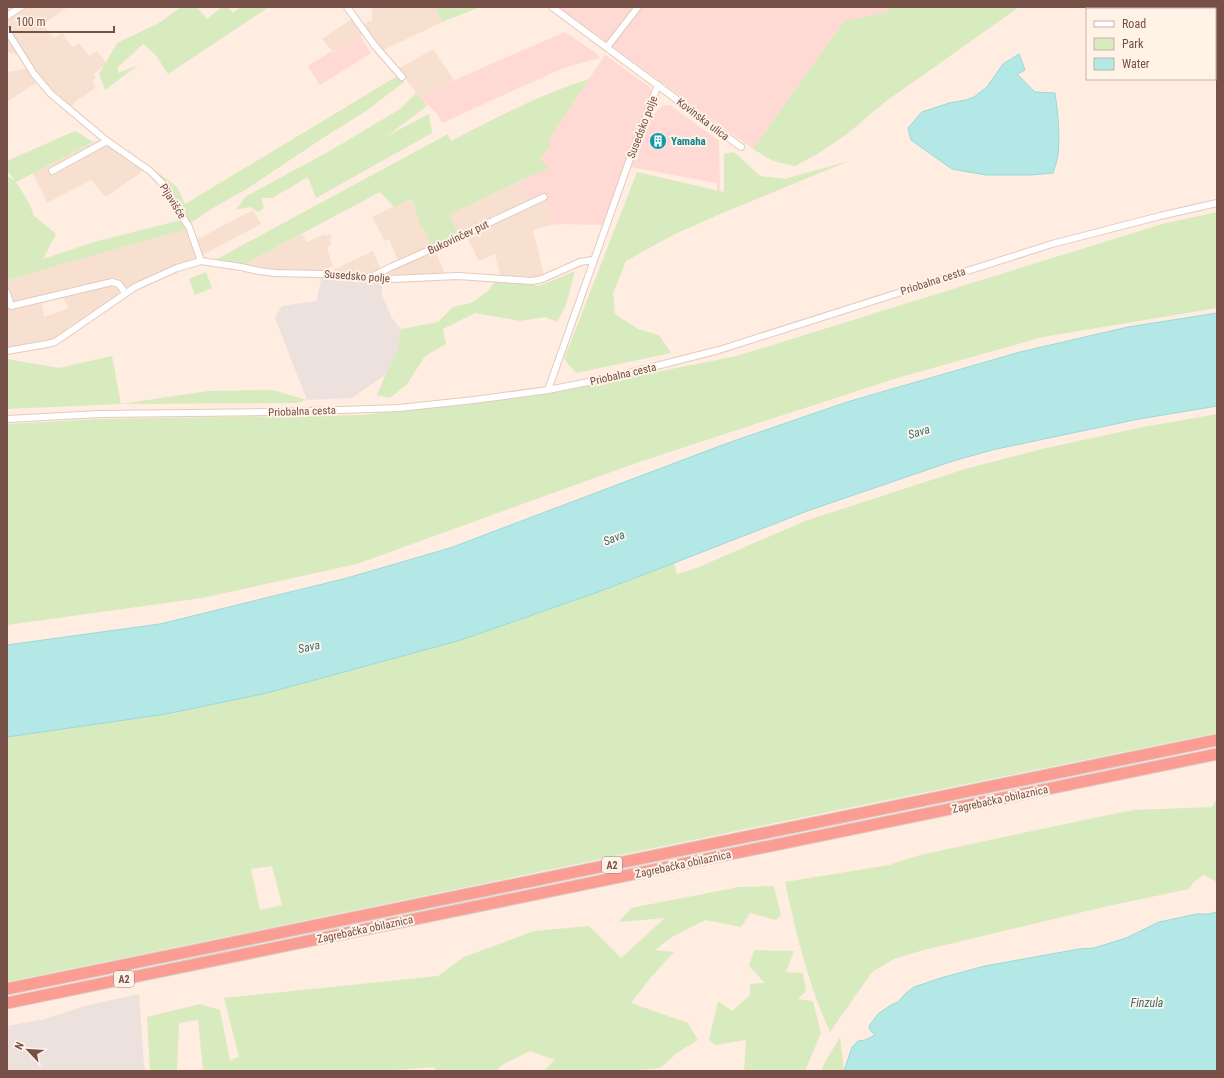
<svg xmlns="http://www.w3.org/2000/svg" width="1224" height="1078" viewBox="0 0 1224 1078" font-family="'Roboto Condensed',sans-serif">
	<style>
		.residential { fill: #f8e0d1; fill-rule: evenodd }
		.commercial { fill: #ffd9d3 }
		.industrial { fill: #ece1dc }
		.green { fill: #d8ebbe; fill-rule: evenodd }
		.water { fill: #b4e8e7; stroke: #99dad9 }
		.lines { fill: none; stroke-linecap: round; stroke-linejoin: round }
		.minor-casing { stroke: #e4cabe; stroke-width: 8 }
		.motorway-casing { stroke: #d9cecb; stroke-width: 13 }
		.minor { stroke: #fff; stroke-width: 6 }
		.motorway { stroke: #fc9d93; stroke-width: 11 }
		.labels { text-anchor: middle; stroke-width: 4; stroke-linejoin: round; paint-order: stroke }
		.shield { fill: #fff2e7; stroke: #9f8076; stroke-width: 1 }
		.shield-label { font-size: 10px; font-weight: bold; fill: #764f46 }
		.street-label { font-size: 11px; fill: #764f46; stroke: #fff2e7 }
		.culture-label { font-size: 11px; font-weight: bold; fill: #0d838f; stroke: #fff2e7; text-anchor: start }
		.water-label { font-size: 12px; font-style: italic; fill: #367575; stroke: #fff2e7 }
	</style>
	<rect width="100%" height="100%" fill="#feede0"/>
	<g class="residential">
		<path d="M 7,7 L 68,7 L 43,24 L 54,38 L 62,33 L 72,47 L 79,43 L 89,56 L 97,51 L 107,64 L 94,74 L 96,78 L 92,82 L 96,87 L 86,95 L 80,98 L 70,107 L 41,80 L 8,101 L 7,72 L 32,68 L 25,57 L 7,52 Z"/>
		<path d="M 376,7 L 435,7 L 442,22 L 382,51 L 366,32 L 334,53 L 322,39 L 352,19 L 358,27 L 372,20 L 372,9 Z"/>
		<path d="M 433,49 L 454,80 L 420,98 L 398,69 Z"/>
		<path d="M 102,139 L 144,170 L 106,197 L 91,180 L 47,203 L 33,173 L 93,142 Z"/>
		<path d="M 519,181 L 529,206 L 544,199 L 551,225 L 533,230 L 544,275 L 533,278 L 500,276 L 495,254 L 479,261 L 464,231 L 459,234 L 449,215 Z"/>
		<path d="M 410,199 L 415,208 L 421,228 L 424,227 L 433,251 L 435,250 L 445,274 L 389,276 L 387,276 L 387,272 L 400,265 L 389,239 L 385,241 L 372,217 Z"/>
		<path d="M 253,210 L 261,224 L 189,262 L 157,274 L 50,342 L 7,349 L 7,280 L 187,229 L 192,242 ZM 59,292 L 69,308 L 44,317 L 40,296 Z"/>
		<path d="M 302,234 L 307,242 L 325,234 L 326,236 L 330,234 L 332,238 L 329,239 L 332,244 L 327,248 L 333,266 L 319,272 L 272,270 L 243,265 Z"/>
		<path d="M 373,251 L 381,270 L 370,275 L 332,272 L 333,270 Z"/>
	</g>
	<g class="commercial">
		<path d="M 558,7 L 893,7 L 884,13 L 844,21 L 753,149 Z"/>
		<path d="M 565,32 L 597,54 L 600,58 L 569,66 L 554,72 L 442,123 L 437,113 L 420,98 L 459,78 Z"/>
		<path d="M 360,36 L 371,53 L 320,85 L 308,66 L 332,51 L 334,53 Z"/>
		<path d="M 605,55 L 650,87 L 651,93 L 603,225 L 561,224 L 551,225 L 544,198 L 529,206 L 519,181 L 550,168 L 540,160 L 551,144 L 548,141 Z"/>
		<path d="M 665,105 L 670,105 L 719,141 L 720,196 L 717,196 L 717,183 L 631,167 L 634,160 L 638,159 L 641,138 L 649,120 L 662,106 Z"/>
	</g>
	<g class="industrial">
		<path d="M 322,276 L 382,279 L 382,296 L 392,318 L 401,329 L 398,350 L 386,374 L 352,398 L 307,400 L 275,318 L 282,306 L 316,301 Z"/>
		<path d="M 139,994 L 144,1064 L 145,1071 L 7,1071 L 7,1026 L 45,1019 L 85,1006 Z"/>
	</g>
	<g class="green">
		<path d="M 181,7 L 197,7 L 207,19 L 222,7 L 228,7 L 233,13 L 241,7 L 269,7 L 168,74 L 155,54 L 143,44 L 118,67 L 118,73 L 138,65 L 105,90 L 99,74 L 117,43 L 159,23 Z"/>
		<path d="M 435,7 L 480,7 L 442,22 Z"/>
		<path d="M 893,7 L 1019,7 L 885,102 L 847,134 L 819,153 L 795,166 L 773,161 L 753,149 L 844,21 L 884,13 Z"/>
		<path d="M 399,75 L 404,82 L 366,111 L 323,138 L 245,190 L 213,208 L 189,224 L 171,199 L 155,180 L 136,163 L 145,163 L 177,187 L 185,204 Z"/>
		<path d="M 589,79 L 548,141 L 551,144 L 540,160 L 550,168 L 519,181 L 449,215 L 459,234 L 431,246 L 424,228 L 421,228 L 415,208 L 411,199 L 394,207 L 380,192 L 243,265 L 215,260 L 448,134 L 451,141 C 496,118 541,94 589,79 Z"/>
		<path d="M 416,93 L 427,106 L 387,136 L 429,114 L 432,133 L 316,198 L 308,177 L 272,198 L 261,198 L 264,208 L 258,212 L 250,207 L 236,210 L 245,197 L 335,148 L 400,109 Z"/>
		<path d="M 75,131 L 93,142 L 16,182 L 29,203 L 34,216 L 56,234 L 43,259 L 94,242 L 181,220 L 187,229 L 7,280 L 7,176 L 15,181 L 7,170 L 7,161 Z"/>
		<path d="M 734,152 L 760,176 L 785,179 L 849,161 L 720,214 L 673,235 L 626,261 L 613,293 L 615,314 L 638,329 L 659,335 L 671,353 L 576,373 L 564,359 L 637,172 L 724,192 L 724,154 Z"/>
		<path d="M 1217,212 L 1217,308 L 1043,337 L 894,379 L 636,463 L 357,564 L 202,598 L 7,625 L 7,424 L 98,419 L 362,415 L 540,395 L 737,356 L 1162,224 Z"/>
		<path d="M 575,271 L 566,305 L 557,322 L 545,317 L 520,321 L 475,313 L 443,329 L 446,344 L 425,356 L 407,384 L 390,398 L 377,395 L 386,374 L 398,350 L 401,329 L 438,322 L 453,307 L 471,303 L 488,291 L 497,278 L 539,286 Z"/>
		<path d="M 206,272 L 212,288 L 195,295 L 189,279 Z"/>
		<path d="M 112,356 L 121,404 L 208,391 L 272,390 L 307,400 L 296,403 L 121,404 L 7,409 L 7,359 L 59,368 Z"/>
		<path d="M 1217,414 L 1217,733 L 843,809 L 7,982 L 7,737 L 166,714 L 267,693 L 461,640 L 598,592 L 674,563 L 677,574 L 699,567 L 805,521 L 965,469 L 1046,448 L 1143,427 ZM 272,866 L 282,905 L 260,910 L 251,869 Z"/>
		<path d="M 1217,798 L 1217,882 L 1204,875 L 1194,882 L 1189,889 L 1108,906 L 920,951 L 894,959 L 872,972 L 830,1032 C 808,984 796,933 785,882 L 889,865 L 920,855 L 1089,819 L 1134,810 L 1212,807 Z"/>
		<path d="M 774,886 L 781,915 L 776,920 L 750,913 L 741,927 L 705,920 L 672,937 L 655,950 L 674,952 L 652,976 L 631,1003 L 688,1023 L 698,1040 L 678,1052 L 661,1068 L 628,1071 L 537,1071 L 544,1070 L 555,1060 L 530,1051 L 502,1065 L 496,1071 L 436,1071 L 435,1067 L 382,1071 L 205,1071 L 203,1070 L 198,1020 L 179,1023 L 177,1071 L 152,1071 L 150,1070 L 147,1017 L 200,1004 L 220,1010 L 230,1060 L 239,1057 L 224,998 L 438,976 L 464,957 L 534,931 L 589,926 L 621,958 L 665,918 L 619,922 L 631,908 L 739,887 Z"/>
		<path d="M 754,950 L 794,951 L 786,972 L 803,973 L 806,991 L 798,999 L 813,1001 L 821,1033 L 805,1071 L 744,1071 L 746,1040 L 715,1045 L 709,1040 L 718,1001 L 732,1011 L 750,995 L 750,984 L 765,983 L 749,966 Z"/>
		<path d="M 840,1037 L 844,1070 L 844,1071 L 821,1071 L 825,1062 Z"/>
	</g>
	<g class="water">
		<path d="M 1019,54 L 1025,70 L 1017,74 L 1035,92 L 1055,93 C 1058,113 1060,134 1058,155 C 1057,161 1055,167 1053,173 L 1031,175 L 986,175 L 952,169 L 911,140 L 908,128 L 922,112 L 949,103 L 966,100 L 974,97 L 987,87 L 1003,64 Z"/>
		<path d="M 1217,313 L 1217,406 L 1139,419 L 992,450 L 953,461 L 810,510 L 674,563 L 598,592 L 461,640 L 267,693 L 166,714 L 7,737 L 7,645 L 160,624 L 347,578 L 450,548 L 725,444 L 847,402 L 1020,352 L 1128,327 Z"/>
		<path d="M 1217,912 L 1217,1071 L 844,1071 L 852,1047 L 858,1041 L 865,1040 L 875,1035 L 870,1030 L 869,1026 L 878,1014 L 891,1005 L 898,1002 L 905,994 L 914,987 L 944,977 L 985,966 L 1079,949 L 1094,948 L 1126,938 L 1159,922 L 1197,914 L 1209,914 Z"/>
	</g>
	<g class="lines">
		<g class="minor-casing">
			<g id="minor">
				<path d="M 347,7 L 375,46 L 402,77"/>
				<path d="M 552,7 L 741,147"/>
				<path d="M 7,16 L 21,7"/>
				<path d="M 7,31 L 34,74 L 51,94 L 107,141 L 150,171 L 167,188 L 174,204 L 189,227 L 201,261"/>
				<path d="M 607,47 L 638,7"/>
				<path d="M 52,171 L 107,141"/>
				<path d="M 373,276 L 391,267 L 450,241 L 544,197"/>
				<path d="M 7,293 L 11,306 L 112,282 L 119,284 L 125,293"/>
				<path d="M 7,351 L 47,344 L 55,342 L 135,287 L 177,268 L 201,261 L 241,267 L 259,271 L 275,273 L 322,274 L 391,279 L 458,276 L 532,281 L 542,279 L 580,262 L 593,260"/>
				<path d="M 548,390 L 632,153 L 658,85"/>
				<path d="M 7,419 L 99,414 L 278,412 L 399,408 L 474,400 L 548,390 L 613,377 L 719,350 L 1052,244 L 1160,216 L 1217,203"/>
			</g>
		</g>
		<g class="motorway-casing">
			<g id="motorway">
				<path d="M 7,989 L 1217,740"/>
				<path d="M 7,1003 L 1217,754"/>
			</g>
		</g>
		<use href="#minor" class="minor"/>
		<use href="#motorway" class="motorway"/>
	</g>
	<defs>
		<g id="building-disc" transform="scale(0.9)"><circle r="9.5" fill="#0f9aa8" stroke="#fff2e7"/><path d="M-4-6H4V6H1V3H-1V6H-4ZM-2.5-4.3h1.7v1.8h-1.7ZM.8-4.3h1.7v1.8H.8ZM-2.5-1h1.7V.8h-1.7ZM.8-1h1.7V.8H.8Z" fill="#fff"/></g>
	</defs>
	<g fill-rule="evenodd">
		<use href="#building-disc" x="658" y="141"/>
	</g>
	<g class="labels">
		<g class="shield">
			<rect x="602" y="857" width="20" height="16" rx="3"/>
			<rect x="114" y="971" width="20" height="16" rx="3"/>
		</g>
		<g class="shield-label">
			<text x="612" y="869">A2</text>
			<text x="124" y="983">A2</text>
		</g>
		<g class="street-label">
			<text transform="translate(703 119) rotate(37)" y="4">Kovinska ulica</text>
			<text transform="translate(642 127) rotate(-69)" y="4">Susedsko polje</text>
			<text transform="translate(173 201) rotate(58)" y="4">Pijavišće</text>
			<text transform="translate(458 237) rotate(-25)" y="4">Bukovinčev put</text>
			<text transform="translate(357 276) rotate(4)" y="4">Susedsko polje</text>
			<text transform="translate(933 281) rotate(-18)" y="4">Priobalna cesta</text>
			<text transform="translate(623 374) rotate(-13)" y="4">Priobalna cesta</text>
			<text transform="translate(302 411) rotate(-2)" y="4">Priobalna cesta</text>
			<text transform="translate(1000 799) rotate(-12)" y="4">Zagrebačka obilaznica</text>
			<text transform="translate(683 864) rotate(-12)" y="4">Zagrebačka obilaznica</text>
			<text transform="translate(365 929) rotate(-12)" y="4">Zagrebačka obilaznica</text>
		</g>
		<g class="culture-label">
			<text x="671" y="145">Yamaha</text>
		</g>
		<g class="water-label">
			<text transform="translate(919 432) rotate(-16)" y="4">Sava</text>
			<text transform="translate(614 538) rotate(-21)" y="4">Sava</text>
			<text transform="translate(309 647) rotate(-12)" y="4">Sava</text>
			<text x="1147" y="1007">Finzula</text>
		</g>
	</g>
	<rect width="1224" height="1078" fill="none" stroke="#764f46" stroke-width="16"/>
	<rect x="1086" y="8" width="130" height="72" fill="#fff2e7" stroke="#c8b1a7"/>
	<rect x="1094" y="21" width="20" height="6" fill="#ffffff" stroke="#c8b1a7"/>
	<text x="1122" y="28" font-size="12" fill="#764f46">Road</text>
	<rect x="1094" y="38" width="20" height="12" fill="#d8ebbe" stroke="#c8b1a7"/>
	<text x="1122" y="48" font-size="12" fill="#764f46">Park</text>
	<rect x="1094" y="58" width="20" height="12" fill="#b4e8e7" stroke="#c8b1a7"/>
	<text x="1122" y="68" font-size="12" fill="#764f46">Water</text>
	<g transform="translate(28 1050) rotate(295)" stroke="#fff2e7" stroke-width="3" paint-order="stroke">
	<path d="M0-3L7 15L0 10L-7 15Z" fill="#764f46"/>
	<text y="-6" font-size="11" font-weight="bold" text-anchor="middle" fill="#764f46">N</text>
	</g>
	<path d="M10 26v6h104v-6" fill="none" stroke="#764f46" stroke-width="2"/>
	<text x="16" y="26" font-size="12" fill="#764f46" stroke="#fff2e7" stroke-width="3" paint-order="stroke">100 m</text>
</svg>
